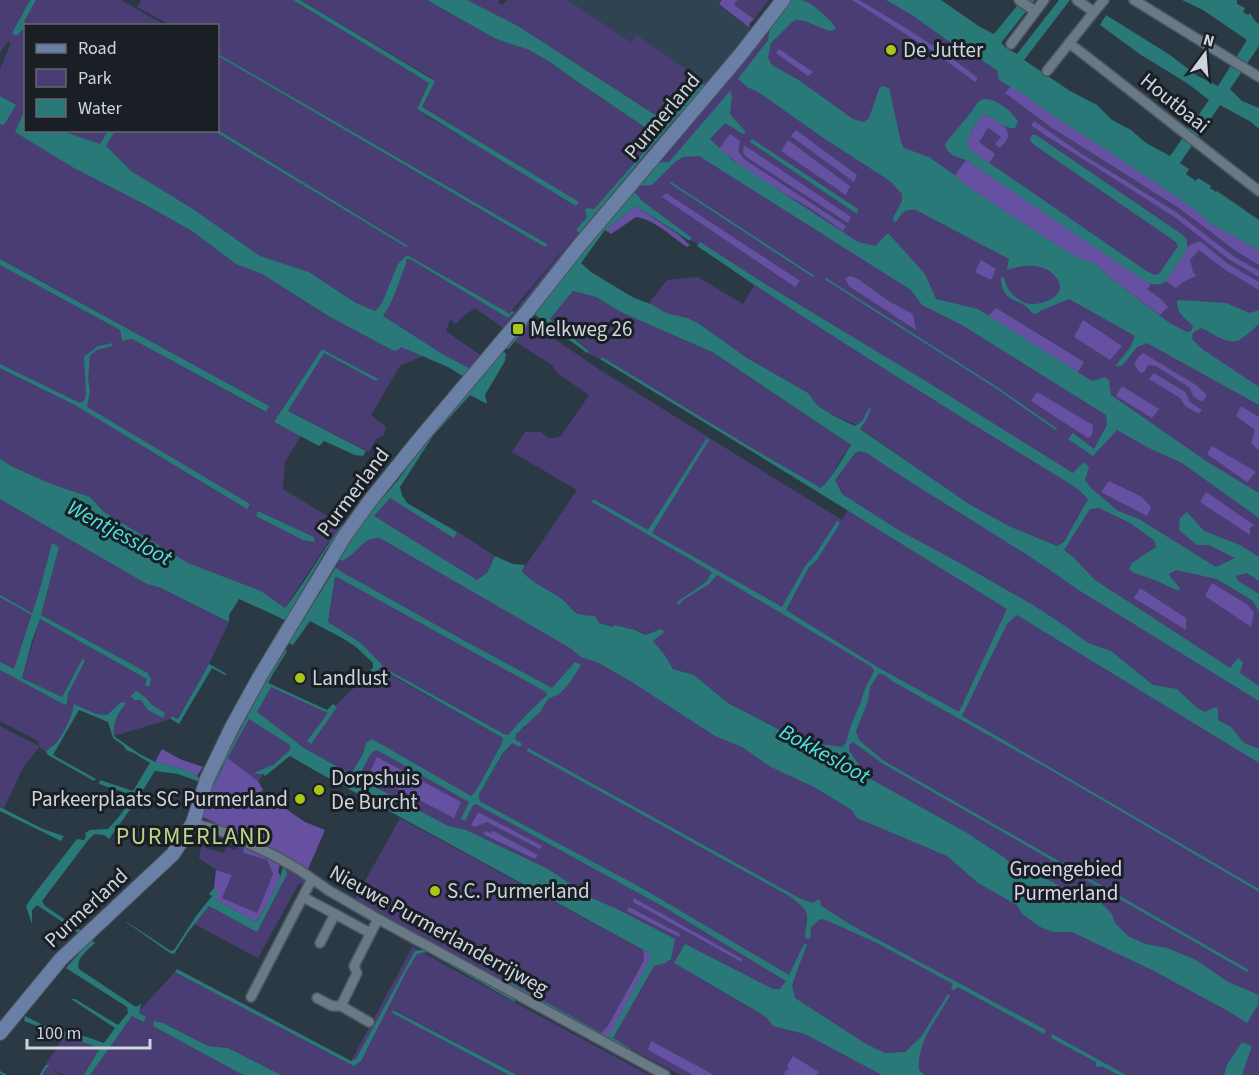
<svg xmlns="http://www.w3.org/2000/svg" width="1259" height="1075" viewBox="0 0 1259 1075" font-family="'Source Sans 3',sans-serif">
	<style>
		.built { fill: #304353 }
		.green { fill: #4a3d73; fill-rule: evenodd }
		.forest { fill: #6550a2 }
		.water { fill: #297978 }
		.lines { fill: none; stroke-linecap: round; stroke-linejoin: round }
		.stream { stroke: #297978; stroke-width: 2 }
		.street-casing { stroke: #4b5760; stroke-width: 12 }
		.secondary-casing { stroke: #4b5760; stroke-width: 16 }
		.street { stroke: #697986; stroke-width: 9 }
		.secondary { stroke: #6a7fa6; stroke-width: 14 }
		.poi-dot { fill: #aac719; stroke: #191f24; stroke-width: 2 }
		.labels { text-anchor: middle; stroke-width: 6; stroke-linejoin: round; paint-order: stroke }
		.poi-label { font-size: 21px; fill: #cdd6dd; stroke: #191f24; text-anchor: start }
		.street-label { font-size: 21px; fill: #cdd6dd; stroke: #191f24 }
		.park-label { font-size: 21px; fill: #d9d6ed; stroke: #191f24 }
		.water-label { font-size: 22px; font-style: italic; fill: #4ce4e3; stroke: #191f24 }
		.quarter-label { font-size: 24px; letter-spacing: 1.5px; fill: #bfd287; stroke: #191f24 }
	</style>
	<rect width="100%" height="100%" fill="#2b3944"/>
	<path class="built" d="M 568,0 L 722,0 L 719,4 L 750,28 L 748,37 L 708,84 L 637,35 L 631,42 Z"/>
	<g class="green">
		<path d="M 0,0 L 30,0 L 12,33 L 25,30 L 25,110 L 16,133 L 192,231 L 236,264 L 262,274 L 330,317 L 394,351 L 401,346 L 423,356 L 400,366 L 371,415 L 386,427 L 384,435 L 377,438 L 369,452 L 288,411 L 324,353 L 377,381 L 377,379 L 322,349 L 274,422 L 301,436 L 285,462 L 283,489 L 342,525 L 325,547 L 285,608 L 261,591 L 188,563 L 104,512 L 90,497 L 54,485 L 13,467 L 0,459 L 0,265 L 120,330 L 122,341 L 132,339 L 265,412 L 268,406 L 0,259 L 0,124 L 4,124 L 9,102 L 0,95 L 0,69 L 11,43 L 8,41 L 0,52 ZM 258,511 L 314,537 L 315,541 L 303,540 Z"/>
		<path d="M 36,0 L 121,0 L 165,25 L 28,26 L 24,22 Z"/>
		<path d="M 141,0 L 293,0 L 429,83 L 417,109 L 431,119 L 578,203 L 422,107 L 435,80 L 300,0 L 427,0 L 496,39 L 529,50 L 550,62 L 575,80 L 646,128 L 658,134 L 651,144 L 594,209 L 587,208 L 587,217 L 576,229 L 651,149 L 679,114 L 682,113 L 702,84 L 677,113 L 671,120 L 663,120 L 518,26 L 448,0 L 499,0 L 498,3 L 503,5 L 507,0 L 568,0 L 631,42 L 637,35 L 708,84 L 518,314 L 503,328 L 475,308 L 462,317 L 456,324 L 450,320 L 446,331 L 483,357 L 473,370 L 444,355 L 382,316 L 406,259 L 410,259 L 508,318 L 514,312 L 573,238 L 509,314 L 407,255 L 382,303 L 375,311 L 356,303 L 309,272 L 260,256 L 193,209 L 131,171 L 106,146 L 115,131 L 214,131 L 406,247 L 408,246 L 218,130 L 218,56 L 545,247 L 546,244 L 218,54 L 218,26 L 170,25 L 137,7 Z"/>
		<path d="M 737,0 L 769,0 L 754,19 L 733,5 Z"/>
		<path d="M 797,0 L 901,0 L 1259,236 L 1259,1075 L 680,1075 L 612,1039 L 655,946 L 350,782 L 354,775 L 304,748 L 297,742 C 290,750 283,759 274,764 C 268,769 261,768 255,774 L 264,774 L 258,781 L 224,757 L 236,730 L 264,680 L 328,713 L 355,687 L 382,666 L 361,643 L 328,622 L 339,558 L 384,492 L 458,532 L 495,556 L 487,573 L 473,583 L 836,769 L 825,744 L 811,742 L 791,736 L 728,703 L 694,675 L 673,669 C 663,654 653,633 632,629 C 621,627 610,627 599,623 L 595,616 C 591,615 585,616 581,615 C 573,612 568,604 562,599 C 550,591 531,583 522,571 L 577,490 L 512,452 L 525,432 L 541,432 L 549,438 L 556,438 L 561,436 L 589,395 L 557,373 L 552,365 L 514,341 L 528,324 L 531,323 L 600,370 L 842,520 L 849,508 L 701,419 L 602,357 L 600,359 L 587,353 L 589,350 L 550,319 L 573,291 L 596,297 L 621,312 L 714,353 L 851,445 L 842,457 L 831,478 L 835,478 L 861,440 L 1056,560 L 1088,499 L 1064,542 L 1057,546 L 1009,526 L 969,504 L 852,423 L 834,416 L 818,406 L 808,393 L 747,358 L 698,323 L 687,318 L 666,313 L 649,303 L 667,280 L 698,277 L 743,304 L 754,286 L 715,255 L 636,206 L 637,195 L 635,192 L 638,186 L 645,185 L 657,163 L 664,158 L 769,31 L 768,34 ZM 388,670 L 504,734 L 508,735 L 518,725 L 526,726 L 515,734 L 479,794 L 476,791 L 502,743 L 503,738 L 387,673 Z"/>
		<path d="M 62,131 L 108,131 L 100,145 Z"/>
		<path d="M 0,481 L 147,584 L 161,588 L 229,622 L 209,664 L 178,719 L 172,716 L 171,719 L 114,736 C 113,722 118,715 125,704 L 121,702 L 107,715 L 96,714 L 75,705 C 72,718 65,732 57,742 C 53,747 49,747 46,752 L 39,747 L 23,768 L 4,808 L 0,806 L 0,726 L 39,746 L 38,741 L 0,721 L 0,670 L 65,704 L 67,702 L 68,694 L 85,661 L 83,659 L 62,697 L 22,678 L 40,619 L 143,677 L 147,679 L 145,685 L 151,679 L 148,673 L 41,615 L 59,547 L 18,674 L 0,664 Z"/>
		<path d="M 400,818 L 643,950 L 644,959 L 608,1027 L 601,1033 L 354,901 Z"/>
		<path d="M 202,843 L 206,844 L 205,848 L 224,853 L 226,847 L 236,850 L 238,844 L 244,846 L 243,853 L 267,860 L 273,874 L 257,913 L 222,898 L 232,875 L 216,870 L 199,858 Z"/>
		<path d="M 285,867 L 302,877 L 304,881 L 303,884 L 299,883 L 258,958 L 194,924 L 209,906 L 257,931 L 285,870 Z"/>
		<path d="M 414,944 L 414,948 L 649,1075 L 517,1075 L 394,1010 L 392,1013 L 509,1075 L 281,1075 L 228,1048 L 208,1046 L 163,1023 L 154,1021 L 154,1026 L 243,1075 L 90,1075 L 132,1016 L 143,1021 L 138,1013 L 140,1010 L 175,972 L 231,997 L 351,1061 Z"/>
		<path d="M 64,1036 L 100,1048 L 84,1075 L 66,1075 L 53,1071 L 60,1075 L 39,1075 Z"/>
	</g>
	<g class="forest">
		<path d="M 722,0 L 737,0 L 734,5 L 754,19 L 749,24 L 750,28 L 719,4 Z"/>
		<path d="M 852,0 L 859,0 C 900,24 941,49 978,78 L 975,82 L 940,56 Z"/>
		<path d="M 779,49 L 813,72 L 808,76 L 776,53 Z"/>
		<path d="M 1011,86 L 1193,208 L 1211,224 L 1259,250 L 1259,265 L 1236,251 L 1179,208 L 1051,127 L 1005,93 Z"/>
		<path d="M 983,115 C 991,116 1009,125 1008,136 C 1007,140 1003,145 1000,148 L 995,144 L 1001,137 L 988,128 L 979,142 L 995,154 L 989,163 L 971,151 L 967,146 C 967,135 976,123 983,115 Z"/>
		<path d="M 1034,121 L 1082,154 L 1176,212 L 1233,256 L 1259,271 L 1259,277 L 1230,260 L 1173,216 L 1045,135 L 1031,125 Z"/>
		<path d="M 796,130 L 857,175 L 854,182 L 791,136 Z"/>
		<path d="M 730,134 L 740,141 L 738,151 L 744,159 L 846,226 L 843,231 L 810,208 L 756,177 L 719,149 Z"/>
		<path d="M 788,140 L 850,186 L 846,195 L 781,151 Z"/>
		<path d="M 744,145 L 851,217 L 848,223 L 748,158 L 743,153 Z"/>
		<path d="M 966,160 L 1151,284 L 1147,289 L 1161,299 L 1168,307 L 1160,315 L 1109,277 L 1096,264 L 1081,259 L 1069,253 L 971,189 L 955,175 Z"/>
		<path d="M 666,193 L 800,281 L 795,287 L 662,197 Z"/>
		<path d="M 636,206 L 679,235 L 690,245 L 687,247 C 672,237 654,219 636,217 L 611,234 L 605,230 Z"/>
		<path d="M 1200,241 L 1228,264 L 1259,282 L 1259,290 L 1224,269 L 1199,250 L 1190,260 L 1193,272 L 1196,276 L 1183,282 L 1176,288 L 1166,281 L 1183,256 L 1188,246 Z"/>
		<path d="M 981,260 L 996,269 L 991,280 L 975,272 Z"/>
		<path d="M 850,276 L 858,279 L 890,302 L 913,314 L 916,330 L 849,286 L 845,278 Z"/>
		<path d="M 996,308 L 1084,362 L 1078,372 L 988,316 Z"/>
		<path d="M 1083,320 L 1122,346 L 1110,360 L 1074,337 Z"/>
		<path d="M 1143,353 L 1196,385 L 1207,395 L 1202,402 L 1193,396 L 1190,388 L 1156,366 L 1148,365 L 1144,372 L 1140,373 L 1134,364 L 1139,356 Z"/>
		<path d="M 1154,373 L 1185,392 L 1190,402 L 1202,410 L 1199,414 L 1185,406 L 1180,398 L 1149,379 Z"/>
		<path d="M 1122,386 L 1159,409 L 1152,418 L 1116,396 Z"/>
		<path d="M 1037,392 L 1093,425 L 1092,435 L 1088,438 L 1031,401 Z"/>
		<path d="M 1241,406 L 1259,417 L 1259,448 L 1258,450 L 1251,443 L 1255,430 L 1236,416 Z"/>
		<path d="M 1212,446 L 1256,472 L 1247,482 L 1207,454 Z"/>
		<path d="M 1109,481 L 1142,497 L 1151,507 L 1147,516 L 1101,492 Z"/>
		<path d="M 1206,492 L 1254,525 L 1250,528 L 1250,535 L 1200,502 Z"/>
		<path d="M 1212,583 L 1248,605 L 1254,613 L 1251,627 L 1205,596 Z"/>
		<path d="M 1140,588 L 1186,618 L 1186,630 L 1134,598 Z"/>
		<path d="M 162,749 L 180,759 L 203,767 L 197,776 L 183,769 L 155,762 Z"/>
		<path d="M 377,757 L 461,802 L 454,818 L 369,774 Z"/>
		<path d="M 227,758 L 258,781 L 263,790 L 261,792 L 305,822 L 325,830 L 308,869 L 288,858 L 270,851 L 240,834 L 202,817 L 201,813 L 211,786 L 214,787 Z"/>
		<path d="M 478,812 L 542,846 L 540,849 L 487,822 L 475,827 L 471,825 Z"/>
		<path d="M 485,831 L 491,833 L 493,831 L 538,855 L 535,859 L 483,834 Z"/>
		<path d="M 244,846 L 280,865 L 278,872 L 281,877 L 269,901 L 256,922 L 216,900 L 214,888 L 216,870 L 232,875 L 222,898 L 257,913 L 273,874 L 267,860 L 243,853 Z"/>
		<path d="M 634,898 L 742,959 L 742,962 L 633,902 Z"/>
		<path d="M 629,907 L 680,934 L 679,937 L 627,911 Z"/>
		<path d="M 643,950 L 650,953 L 650,958 L 612,1039 L 601,1033 L 608,1026 L 644,960 Z"/>
		<path d="M 651,1041 L 714,1075 L 693,1075 L 648,1050 Z"/>
		<path d="M 793,1056 L 819,1072 L 817,1075 L 785,1075 L 784,1072 L 789,1069 L 787,1066 Z"/>
	</g>
	<g class="water">
		<path d="M 30,0 L 36,0 L 24,22 L 28,25 L 26,26 L 25,30 L 22,30 L 17,36 L 12,33 Z"/>
		<path d="M 293,0 L 300,0 L 435,81 L 422,107 L 579,202 L 576,206 L 417,109 L 429,83 Z"/>
		<path d="M 427,0 L 467,0 L 518,26 L 663,120 L 671,119 L 702,83 L 705,86 L 682,114 L 679,114 L 579,233 L 576,230 L 587,217 L 585,210 L 587,208 L 594,209 L 651,144 L 657,134 L 646,128 L 575,80 L 550,62 L 529,50 L 496,39 Z"/>
		<path d="M 791,0 C 795,0 798,0 801,0 C 811,1 831,20 836,28 L 834,30 L 829,31 L 805,21 L 796,20 L 792,22 L 771,43 L 768,58 L 772,65 L 800,81 L 853,119 L 864,122 L 869,118 L 879,89 L 882,86 L 889,88 L 901,142 L 904,148 L 929,157 L 956,176 L 971,189 L 1069,253 L 1081,259 L 1096,264 L 1109,277 L 1171,324 L 1187,332 L 1191,331 L 1193,326 C 1186,318 1176,314 1177,301 L 1179,300 L 1226,303 L 1250,313 L 1259,310 L 1259,324 C 1253,329 1246,336 1239,340 C 1227,346 1212,332 1201,328 L 1193,333 L 1192,339 L 1202,349 L 1259,387 L 1259,405 L 1147,343 L 1137,347 L 1122,366 L 1115,366 L 1130,348 L 1135,336 L 1069,299 L 1040,311 L 1036,314 L 1032,313 C 1022,297 1001,305 1001,277 L 1004,278 C 1007,290 1012,296 1023,302 C 1034,308 1062,300 1060,285 C 1059,280 1055,276 1052,273 C 1040,263 1021,265 1007,270 L 1009,259 L 916,210 C 904,209 903,212 896,222 L 893,221 L 893,218 L 902,201 L 902,194 L 890,181 L 825,139 L 758,92 L 747,87 L 738,79 L 768,40 L 769,31 Z"/>
		<path d="M 886,0 L 941,0 L 980,27 L 994,34 L 1022,0 L 1035,0 L 1001,43 L 1006,48 L 1017,54 L 1059,0 L 1070,0 L 1024,60 L 1070,91 L 1097,105 L 1112,120 L 1131,130 L 1146,143 L 1170,156 L 1209,100 L 1187,83 L 1141,55 L 1100,25 L 1106,15 L 1170,55 L 1196,75 L 1218,86 L 1247,40 L 1203,10 L 1182,0 L 1237,0 L 1237,4 L 1245,8 L 1243,12 L 1248,15 L 1250,13 L 1255,21 L 1259,24 L 1259,46 L 1230,89 L 1242,101 L 1259,108 L 1259,129 L 1251,122 L 1220,105 L 1180,163 L 1189,169 L 1186,174 L 1196,181 L 1198,178 L 1211,186 L 1210,188 L 1216,192 L 1217,191 L 1259,220 L 1259,250 L 1211,224 L 1193,208 L 1102,147 L 1055,117 L 1026,96 L 999,80 L 997,70 L 978,58 L 954,45 L 912,15 Z"/>
		<path d="M 218,54 L 547,244 L 545,247 L 218,56 Z"/>
		<path d="M 730,91 L 732,96 L 730,114 L 746,132 L 743,134 L 725,123 L 710,139 L 731,159 L 858,242 L 875,246 L 888,233 L 925,274 L 936,299 L 978,309 L 1092,381 L 1105,377 L 1109,380 L 1111,395 L 1206,461 L 1257,492 L 1259,491 L 1259,518 L 1182,463 L 1149,448 L 1117,430 L 1093,456 L 1068,439 L 1073,433 L 1094,449 L 1107,425 L 1106,415 L 962,325 L 922,305 L 911,290 L 699,156 L 683,157 L 675,162 L 652,185 L 638,186 L 657,163 L 669,162 Z"/>
		<path d="M 0,96 L 16,105 L 4,125 L 0,124 Z"/>
		<path d="M 983,99 C 995,98 1013,111 1018,122 L 1015,128 C 1002,130 996,116 983,115 C 975,124 964,138 969,149 L 1145,270 L 1154,275 L 1159,274 L 1178,246 L 1176,242 L 1033,144 L 1030,140 L 1032,135 L 1036,135 L 1183,235 L 1187,240 L 1187,250 L 1166,281 C 1156,288 1149,283 1140,278 L 968,161 C 958,157 948,156 945,145 L 947,141 L 969,115 L 978,102 Z"/>
		<path d="M 25,110 L 26,130 L 62,131 L 100,144 L 108,131 L 115,131 L 106,146 L 131,171 L 193,209 L 260,256 L 309,272 L 356,303 L 375,311 L 382,303 L 398,264 L 407,255 L 505,311 L 509,314 L 512,311 L 514,312 L 508,318 L 410,259 L 406,259 C 407,266 404,267 402,274 C 397,288 392,303 383,316 L 444,355 L 473,370 L 471,373 L 468,371 L 464,377 L 448,367 L 401,347 L 398,350 L 394,351 L 330,317 L 262,274 L 236,264 L 192,231 L 142,203 L 74,168 L 15,132 Z"/>
		<path d="M 218,130 L 408,246 L 406,247 L 214,131 Z"/>
		<path d="M 752,139 L 858,209 L 857,214 L 750,142 Z"/>
		<path d="M 635,192 L 642,201 L 692,238 L 690,241 L 636,206 L 605,230 L 581,263 L 591,272 L 634,298 L 651,304 L 666,313 L 687,318 L 698,323 L 747,358 L 808,393 L 818,406 L 834,416 L 855,426 L 862,421 L 869,408 L 871,409 L 866,420 L 860,429 L 969,504 L 1009,526 L 1057,546 L 1064,542 L 1088,499 L 1079,490 L 1072,485 C 945,408 819,329 697,246 L 700,242 L 765,284 L 919,377 L 1073,473 L 1084,462 L 1089,467 L 1085,480 L 1092,489 L 1118,511 L 1139,519 L 1216,567 L 1235,558 L 1209,545 L 1197,545 L 1179,530 L 1180,518 L 1187,512 L 1204,531 L 1240,545 L 1259,557 L 1259,581 L 1247,573 L 1236,576 L 1238,581 L 1259,594 L 1259,611 L 1253,601 L 1217,579 L 1176,570 L 1169,574 L 1171,578 L 1180,588 L 1178,591 L 1155,580 L 1134,573 L 1129,569 L 1132,563 L 1156,547 L 1154,540 L 1130,523 L 1099,508 L 1090,509 L 1064,550 L 1073,557 L 1095,580 L 1230,668 L 1238,658 L 1243,663 L 1240,673 L 1259,686 L 1259,701 L 1077,589 C 1009,540 935,500 867,453 L 859,451 L 855,453 L 835,480 L 842,494 L 900,531 L 956,561 L 1033,605 L 1065,626 L 1088,643 L 1111,651 L 1153,685 L 1177,689 L 1197,708 L 1205,712 L 1215,707 L 1218,709 L 1218,720 L 1231,727 L 1244,743 L 1259,749 L 1259,763 L 1017,615 L 1007,624 L 962,716 L 1259,889 L 1259,892 L 1054,772 L 892,681 L 886,676 L 879,673 L 870,687 L 868,701 L 856,731 L 859,740 L 884,761 L 1249,970 L 1247,972 L 882,763 L 853,742 L 849,745 L 849,751 L 869,778 L 967,833 L 1002,856 L 1025,875 L 1047,879 L 1068,891 L 1101,903 L 1112,914 L 1115,923 L 1128,936 L 1145,944 L 1167,948 L 1196,960 L 1228,982 L 1259,995 L 1258,1005 L 1247,1023 L 1228,1011 L 1152,970 L 1072,932 L 1053,932 L 1042,928 L 1022,914 L 1017,905 L 978,883 L 947,856 L 857,818 L 852,810 L 814,787 L 771,767 L 742,747 L 715,736 L 632,682 L 599,663 L 581,657 L 570,648 L 380,538 C 365,537 361,547 351,555 C 348,557 345,559 342,561 L 339,558 L 369,514 L 398,480 L 433,433 L 480,379 L 477,377 L 479,375 L 483,375 L 503,352 L 506,353 L 505,361 L 485,395 L 487,404 L 470,395 L 433,436 L 400,487 L 402,495 L 407,503 L 457,532 L 454,538 L 390,498 L 374,516 L 477,580 L 487,573 L 495,556 L 513,564 L 525,565 L 522,571 C 531,583 551,591 562,599 C 567,603 571,609 576,613 C 582,616 589,615 595,616 L 599,623 L 613,627 L 614,625 L 635,630 L 646,635 L 661,629 L 664,632 L 653,641 L 664,654 L 673,669 L 694,675 L 728,703 L 791,736 L 821,744 L 842,747 L 846,743 L 851,725 L 861,702 L 864,691 L 874,671 L 872,667 L 717,575 L 709,584 L 683,600 L 679,605 L 676,603 L 680,600 L 706,582 L 712,572 L 592,502 L 593,499 L 648,530 L 707,438 L 709,440 L 652,533 L 782,607 L 805,566 L 815,555 L 837,521 L 840,523 L 817,560 L 809,567 L 786,610 L 879,668 L 959,712 L 1007,609 L 779,468 L 600,359 L 602,357 L 750,447 L 821,488 C 834,476 841,460 851,445 L 714,353 L 621,312 L 596,297 L 573,291 L 550,319 L 589,351 L 587,353 L 534,314 L 606,223 Z"/>
		<path d="M 0,259 L 269,406 L 266,412 L 132,339 L 122,341 L 120,330 L 0,265 Z"/>
		<path d="M 113,343 L 112,346 L 97,350 L 90,355 L 88,379 L 90,391 L 87,407 L 250,504 L 247,509 L 75,405 L 0,368 L 0,364 L 80,403 L 85,400 L 86,393 L 84,357 L 98,346 Z"/>
		<path d="M 322,349 L 378,379 L 376,381 L 324,353 L 288,411 L 366,451 L 363,456 L 355,455 L 324,441 L 319,446 L 274,422 Z"/>
		<path d="M 0,459 L 13,467 L 54,485 L 90,497 L 104,512 L 188,563 L 261,591 L 285,608 C 306,582 321,552 342,525 L 343,526 L 326,550 L 285,620 L 239,599 L 229,615 L 229,622 L 161,588 L 147,584 L 0,499 Z"/>
		<path d="M 258,511 L 314,537 L 315,542 L 303,540 L 256,516 Z"/>
		<path d="M 52,543 L 59,547 L 41,615 L 148,673 L 151,679 L 149,687 L 145,685 L 147,679 L 143,677 L 40,619 L 32,641 L 22,678 L 62,697 L 83,658 L 85,661 L 68,694 L 67,703 L 65,705 L 0,670 L 0,662 L 14,669 L 40,589 Z"/>
		<path d="M 336,567 L 340,571 L 463,640 L 552,688 L 575,662 L 581,665 L 568,685 L 559,694 L 548,699 L 540,712 L 516,734 L 515,739 L 522,744 L 520,747 L 512,743 L 503,753 L 479,794 L 479,799 L 481,802 L 640,887 L 789,975 L 804,944 L 807,944 L 792,985 L 795,998 L 866,1044 L 885,1053 L 905,1052 L 921,1037 L 948,994 L 950,996 C 937,1018 916,1044 919,1070 L 925,1075 L 882,1075 L 805,1034 L 773,1026 L 768,1019 L 760,1013 L 674,963 L 685,944 L 773,989 L 780,989 L 786,981 L 664,907 L 476,804 L 473,805 L 465,821 L 461,819 L 469,802 L 377,750 L 371,753 L 358,778 L 448,826 L 466,830 L 548,869 L 592,898 L 619,910 L 675,939 L 671,959 L 665,963 L 654,966 L 613,1038 L 631,1049 L 630,1051 L 505,984 L 506,980 L 605,1035 L 610,1035 L 650,958 L 649,953 L 314,770 L 290,756 L 265,776 L 264,774 L 254,774 L 258,771 L 273,765 L 290,750 L 290,745 L 249,719 L 222,768 L 214,787 L 178,774 L 155,771 L 134,804 L 109,839 L 104,835 L 95,834 L 89,839 L 42,901 L 45,906 L 83,932 L 95,943 C 88,950 75,959 79,969 L 136,1007 L 141,1004 L 139,1013 L 146,1017 L 144,1022 L 132,1016 L 90,1075 L 84,1075 L 100,1048 L 64,1036 L 24,1021 L 25,1016 L 49,1028 L 87,1037 L 104,1043 L 115,1028 L 71,999 L 75,999 L 118,1025 L 128,1013 L 127,1007 L 66,968 L 88,943 L 80,934 L 37,905 L 32,910 L 32,924 L 26,906 L 35,893 L 77,839 L 84,840 L 86,837 L 85,833 L 90,830 L 108,829 C 116,820 130,807 129,794 L 99,784 L 100,780 L 133,791 L 150,763 L 134,753 L 126,750 L 124,746 L 113,738 L 108,722 L 79,710 L 53,755 L 96,779 L 94,781 L 48,755 L 46,752 C 49,747 53,747 57,742 C 65,731 72,717 74,704 L 96,714 L 107,715 L 121,702 L 126,703 C 118,714 113,721 114,736 L 138,753 L 155,762 L 183,769 L 197,776 L 201,780 L 212,783 L 270,674 L 272,676 L 268,683 L 327,710 L 333,704 L 337,707 L 311,744 L 307,741 L 328,713 L 271,687 L 257,712 L 304,748 L 351,774 L 363,754 L 366,743 L 372,739 L 471,796 L 476,791 L 502,743 L 503,738 L 387,672 L 388,670 L 504,734 L 508,735 L 527,714 L 547,695 L 546,692 L 337,577 L 335,578 L 328,622 L 361,643 L 383,666 L 358,684 L 357,682 L 373,668 L 373,663 L 356,647 L 344,639 L 310,621 L 293,645 L 289,643 Z"/>
		<path d="M 209,664 L 225,673 L 227,676 L 212,668 L 179,724 L 171,719 L 171,716 L 178,719 Z"/>
		<path d="M 136,691 L 145,697 L 152,705 L 165,713 L 163,718 L 148,710 L 141,700 L 134,700 L 131,696 Z"/>
		<path d="M 528,748 L 801,899 L 813,903 L 817,900 L 821,901 L 820,905 L 851,925 L 1046,1030 L 1044,1034 L 958,987 L 954,990 L 951,989 L 953,984 L 877,943 L 826,920 L 820,919 L 811,927 L 810,939 L 805,938 C 807,911 813,915 791,897 L 527,751 Z"/>
		<path d="M 0,807 L 43,829 L 64,836 L 61,841 L 2,812 L 0,811 Z"/>
		<path d="M 284,866 L 287,874 L 257,932 L 209,906 L 189,931 L 174,954 L 170,953 L 126,922 L 127,922 L 171,951 L 174,950 L 196,916 L 212,896 L 209,894 L 214,888 L 218,890 L 216,900 L 256,922 C 265,909 272,895 279,881 C 281,876 281,871 284,866 Z"/>
		<path d="M 427,949 L 515,997 L 515,1002 L 427,952 L 417,954 L 407,970 L 361,1061 L 354,1066 L 175,972 L 177,969 L 351,1061 L 356,1059 L 415,951 Z"/>
		<path d="M 393,1010 L 517,1075 L 509,1075 L 392,1013 Z"/>
		<path d="M 154,1021 L 163,1023 L 208,1046 L 228,1048 L 281,1075 L 243,1075 L 153,1026 Z"/>
		<path d="M 1052,1034 L 1126,1075 L 1119,1075 L 1101,1066 L 1099,1067 L 1096,1066 L 1096,1062 L 1051,1038 Z"/>
		<path d="M 1242,1042 L 1252,1046 L 1242,1075 L 1224,1075 L 1227,1065 Z"/>
	</g>
	<g class="lines">
		<g class="stream">
			<path d="M 671,183 L 813,276"/>
			<path d="M 826,279 L 997,388 L 1056,429"/>
			<path d="M 508,348 L 529,322"/>
			<path d="M 0,596 L 32,614"/>
			<path d="M 271,675 L 286,651"/>
			<path d="M 0,1072 L 5,1075"/>
			<path d="M 41,1075 L 46,1066 L 48,1066"/>
		</g>
		<g class="street-casing">
			<g id="street">
				<path d="M 1019,0 L 1035,11"/>
				<path d="M 1134,0 L 1259,77"/>
				<path d="M 1094,12 L 1104,0"/>
				<path d="M 1069,43 C 1133,92 1195,142 1259,191"/>
				<path d="M 1011,44 L 1044,0"/>
				<path d="M 1047,71 L 1094,12 L 1077,0"/>
				<path d="M 193,823 L 227,833 L 275,856 L 298,869 L 328,890 L 378,919 L 665,1075"/>
				<path d="M 303,897 L 335,914"/>
				<path d="M 320,943 L 335,914 L 370,933"/>
				<path d="M 251,997 L 312,879"/>
				<path d="M 317,998 L 332,1006 L 341,1006 L 357,973 L 354,966 L 378,919"/>
				<path d="M 341,1006 L 369,1022"/>
			</g>
		</g>
		<g class="secondary-casing">
			<path id="secondary" d="M 0,1033 L 61,959 L 173,854 L 193,823 L 207,779 L 232,727 L 259,678 L 344,537 L 369,502 L 418,441 L 526,313 L 578,247 L 741,54 L 783,0"/>
		</g>
		<use href="#street" class="street"/>
		<use href="#secondary" class="secondary"/>
	</g>
	<g class="poi-dot">
		<circle cx="891" cy="50" r="6"/>
		<rect x="512" y="323" width="12" height="12" rx="3"/>
		<circle cx="300" cy="678" r="6"/>
		<circle cx="319" cy="790" r="6"/>
		<circle cx="300" cy="799" r="6"/>
		<circle cx="435" cy="891" r="6"/>
	</g>
	<g class="labels">
		<g class="poi-label">
			<text x="903" y="57">De Jutter</text>
			<text x="530" y="336">Melkweg 26</text>
			<text x="312" y="685">Landlust</text>
			<text x="331" y="785">Dorpshuis<tspan x="331" dy="24">De Burcht</tspan></text>
			<text x="288" y="806" text-anchor="end">Parkeerplaats SC Purmerland</text>
			<text x="447" y="898">S.C. Purmerland</text>
		</g>
		<g class="street-label">
			<text transform="translate(1175 103) rotate(39)" y="7">Houtbaai</text>
			<text transform="translate(662 116) rotate(-50)" y="7">Purmerland</text>
			<text transform="translate(353 492) rotate(-53)" y="7">Purmerland</text>
			<text transform="translate(86 908) rotate(-43)" y="7">Purmerland</text>
			<text transform="translate(439 930) rotate(29)" y="7">Nieuwe Purmerlanderrijweg</text>
		</g>
		<g class="park-label">
			<text x="1066" y="876">Groengebied<tspan x="1066" dy="24">Purmerland</tspan></text>
		</g>
		<g class="water-label">
			<text transform="translate(120 532) rotate(28)" y="8">Wentjessloot</text>
			<text transform="translate(825 753) rotate(29)" y="8">Bokkesloot</text>
		</g>
		<g class="quarter-label">
			<text x="194" y="844">PURMERLAND</text>
		</g>
	</g>
	<rect x="24" y="24" width="195" height="108" fill="#191f24" stroke="#61686e" stroke-width="1.5"/>
	<rect x="36" y="44" width="30" height="9" fill="#6a7fa6" stroke="#61686e" stroke-width="1.5"/>
	<text x="78" y="54" font-size="18" fill="#cdd6dd">Road</text>
	<rect x="36" y="69" width="30" height="18" fill="#4a3d73" stroke="#61686e" stroke-width="1.5"/>
	<text x="78" y="84" font-size="18" fill="#cdd6dd">Park</text>
	<rect x="36" y="99" width="30" height="18" fill="#297978" stroke="#61686e" stroke-width="1.5"/>
	<text x="78" y="114" font-size="18" fill="#cdd6dd">Water</text>
	<g transform="translate(1205 54) rotate(16)" stroke="#191f24" stroke-width="4.5" paint-order="stroke">
	<path d="M0-4.5L10 22L0 15L-10 22Z" fill="#cdd6dd"/>
	<text y="-9" font-size="16" font-weight="bold" text-anchor="middle" fill="#cdd6dd">N</text>
	</g>
	<path d="M27 1039v9h123v-9" fill="none" stroke="#cdd6dd" stroke-width="3"/>
	<text x="36" y="1039" font-size="18" fill="#cdd6dd" stroke="#191f24" stroke-width="4.5" paint-order="stroke">100 m</text>
</svg>
